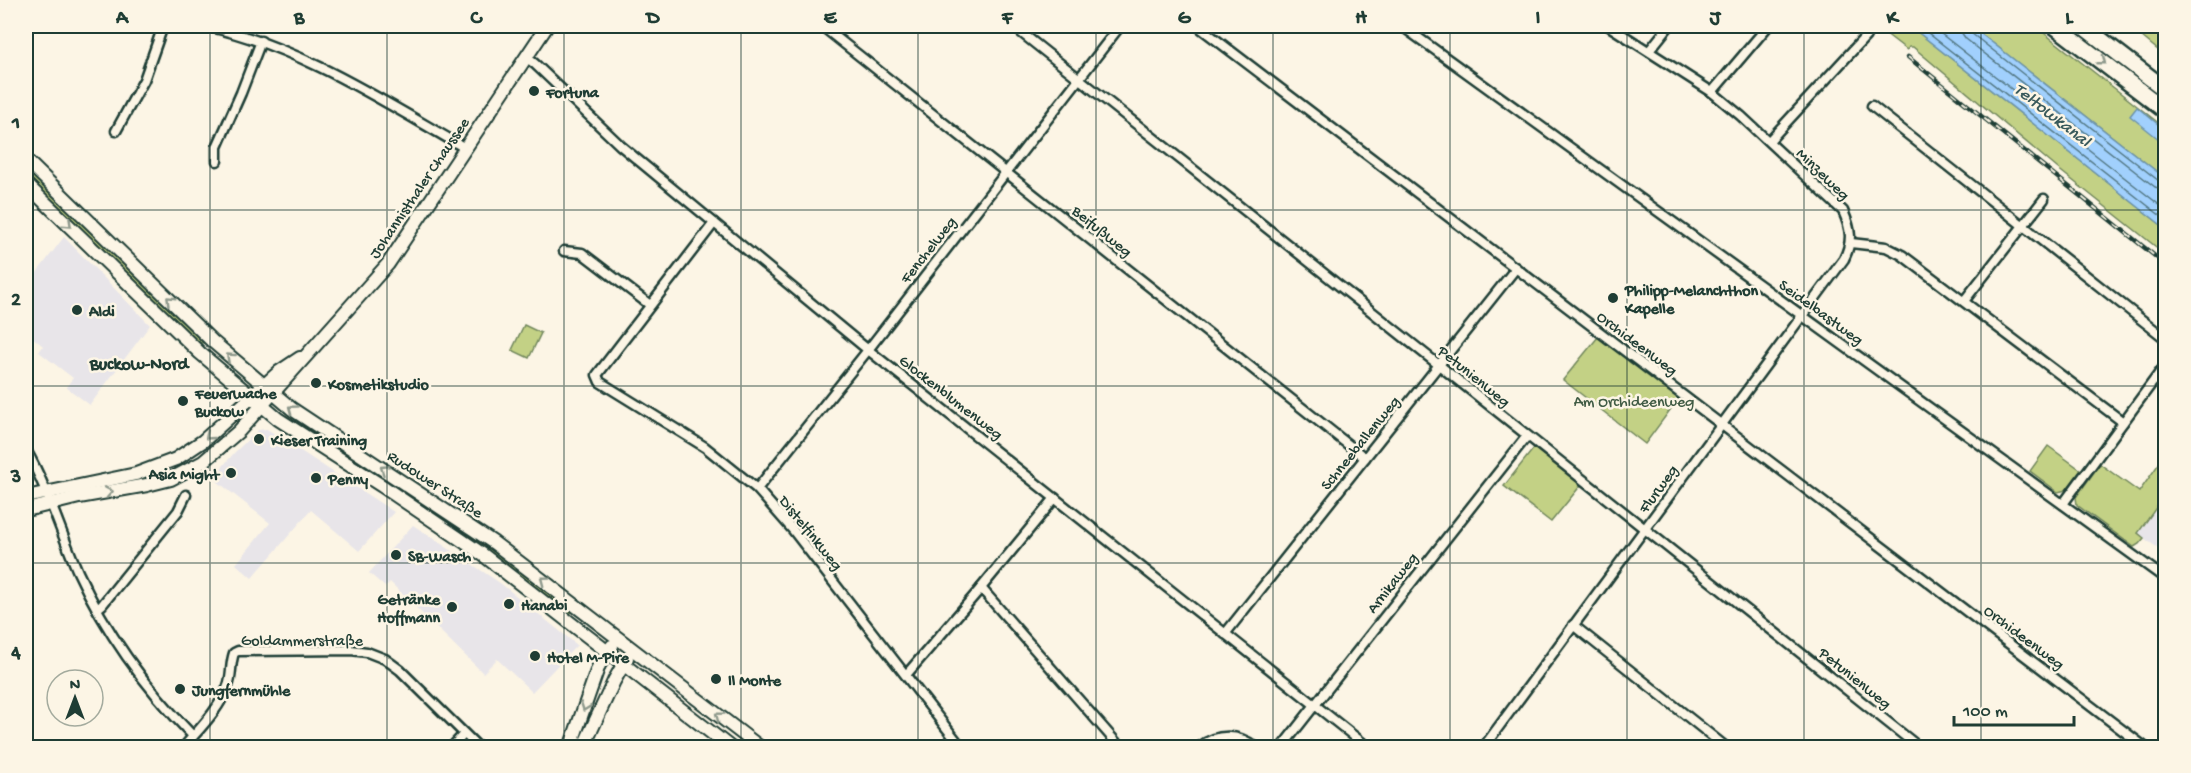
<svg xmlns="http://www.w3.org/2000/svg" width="2191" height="773" viewBox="0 0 2191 773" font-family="'Gochi Hand',sans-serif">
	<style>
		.built { fill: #e8e5e9 }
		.green { fill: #c3d185; stroke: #71875c; stroke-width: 1.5 }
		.water { fill: #a1d0fd; stroke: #6d95ad; stroke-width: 1.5 }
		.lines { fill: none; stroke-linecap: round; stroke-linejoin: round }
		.shore { stroke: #537884; stroke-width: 1.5 }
		.street-casing { stroke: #1f3d34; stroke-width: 13 }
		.secondary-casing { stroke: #1f3d34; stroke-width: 16 }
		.highway-casing { stroke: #1f3d34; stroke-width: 20 }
		.street { stroke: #fcf5e5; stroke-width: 8 }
		.secondary { stroke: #fcf5e5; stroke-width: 12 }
		.highway { stroke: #fcf5e5; stroke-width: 15 }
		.rail-casing { stroke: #1f3d34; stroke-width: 4.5 }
		.rail { stroke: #fcf5e5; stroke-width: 2; stroke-dasharray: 7; stroke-linecap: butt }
		.oneway { stroke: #8e998c }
		.grid { fill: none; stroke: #1f3d34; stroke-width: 1.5; stroke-opacity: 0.55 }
		.poi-dot { fill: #1f3d34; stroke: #fcf5e5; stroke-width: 2 }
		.labels { text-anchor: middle; stroke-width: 5; stroke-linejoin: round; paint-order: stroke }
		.poi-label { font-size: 16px; font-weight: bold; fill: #1f3d34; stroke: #fcf5e5; text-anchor: start }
		.street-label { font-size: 16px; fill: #1f3d34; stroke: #fcf5e5 }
		.park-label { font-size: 16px; fill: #405b44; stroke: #fcf5e5 }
		.water-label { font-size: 18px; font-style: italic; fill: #395a5c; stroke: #fcf5e5 }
		.neighbourhood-label { font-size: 18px; font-weight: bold; fill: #1f3d34; stroke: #fcf5e5 }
		.neatline { fill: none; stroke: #1f3d34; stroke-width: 2 }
		.grid-label { font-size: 20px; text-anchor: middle; font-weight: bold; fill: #1f3d34 }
	</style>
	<rect width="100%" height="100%" fill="#fcf5e5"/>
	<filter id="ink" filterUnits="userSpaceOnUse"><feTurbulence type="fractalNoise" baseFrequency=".0167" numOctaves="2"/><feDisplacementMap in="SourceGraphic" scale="12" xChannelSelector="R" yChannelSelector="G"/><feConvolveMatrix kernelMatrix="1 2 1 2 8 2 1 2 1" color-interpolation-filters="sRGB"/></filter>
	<g filter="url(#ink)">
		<g class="built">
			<path d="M 64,237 L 150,325 L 90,405 L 66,387 L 73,378 L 39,352 L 43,346 L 26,332 L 26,287 Z"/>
			<path d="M 267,429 L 394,512 L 359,551 L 311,510 L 252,578 L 236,564 L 270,523 L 213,478 L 234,453 L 258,430 Z"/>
			<path d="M 2165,495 L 2165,553 L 2138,534 Z"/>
			<path d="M 413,525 L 500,583 L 577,645 L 532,692 L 497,659 L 483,673 L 390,582 L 385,587 L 369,573 Z"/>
		</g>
		<g class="green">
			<path d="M 1876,26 L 1910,26 L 2165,228 L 2165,254 L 2057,168 L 1913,47 L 1909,47 L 1907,50 Z"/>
			<path d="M 1971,26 L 2035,26 L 2165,128 L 2165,178 Z"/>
			<path d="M 2129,26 L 2165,26 L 2165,56 Z"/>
			<path d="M 28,170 L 201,339 L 203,343 L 198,342 L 177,323 L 26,174 Z"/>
			<path d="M 524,325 L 541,333 L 529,358 L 512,350 Z"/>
			<path d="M 1598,337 L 1679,398 L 1645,444 L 1563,380 Z"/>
			<path d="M 2048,446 L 2081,470 L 2066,490 L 2058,492 L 2030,471 Z"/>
			<path d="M 1534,448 L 1581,485 L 1551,522 L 1504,486 Z"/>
			<path d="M 2165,455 L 2165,495 L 2138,533 L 2144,538 L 2139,544 L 2134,547 L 2077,505 L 2076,497 L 2100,464 L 2139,492 Z"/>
			<path d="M 472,534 L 574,612 L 569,613 L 469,538 Z"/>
		</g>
		<g class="water">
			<path d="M 1910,26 L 1971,26 L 2165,178 L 2165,228 Z"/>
			<path d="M 2137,107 L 2165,130 L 2165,144 L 2130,116 Z"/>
		</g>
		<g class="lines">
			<g class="shore">
				<path d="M 1919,26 L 2166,220"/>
				<path d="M 1931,26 L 2166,210"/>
				<path d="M 1960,26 L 1961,32 L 1966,39 L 2155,187 L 2166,190"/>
				<path d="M 1968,26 L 1971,33 L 2159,181 L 2166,182"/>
			</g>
			<g class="street-casing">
				<g id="street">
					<path d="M 206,26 C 301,47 381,100 465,148"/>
					<path d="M 822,26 L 1365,458"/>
					<path d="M 1013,26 L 1920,748"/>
					<path d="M 1198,26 L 2146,748"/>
					<path d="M 1402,26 L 2166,579"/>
					<path d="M 1649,51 L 1669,26"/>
					<path d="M 526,57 L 535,64 L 621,146 L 862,345 L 1369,748"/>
					<path d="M 1712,92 L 1768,26"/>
					<path d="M 1872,106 L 2166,339"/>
					<path d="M 116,131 L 144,80 L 163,26"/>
					<path d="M 1769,141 L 1866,36"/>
					<path d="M 217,161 L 217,147 L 241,93 L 261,41"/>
					<path d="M 714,223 L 597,375 L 600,382 L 705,447 L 757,489 L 793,530 L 962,748"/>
					<path d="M 1851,243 L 1886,247 L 1902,255 L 2123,422"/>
					<path d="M 564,251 L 582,253 L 650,305"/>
					<path d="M 1964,301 L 2044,199"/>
					<path d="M 26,450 C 48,489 60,531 78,572 C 106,633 146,688 193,736"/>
					<path d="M 757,489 L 864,355 L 1120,26"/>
					<path d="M 2063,504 L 2166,364"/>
					<path d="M 981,588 L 1121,748"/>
					<path d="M 97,609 L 102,605 L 178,511 L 186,495"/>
					<path d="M 1573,625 L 1727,748"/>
					<path d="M 1225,634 L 1516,268"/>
					<path d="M 906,675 L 981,588 L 1055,498"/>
					<path d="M 183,748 C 199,729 219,710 228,686 C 232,676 230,664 234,653 L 238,651 L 351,650 L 367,652 L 385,659 L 400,670 L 479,748"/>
					<path d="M 451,748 L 464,734"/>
					<path d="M 1198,748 C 1217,733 1238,733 1257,748"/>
					<path d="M 1281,748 L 1527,436"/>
					<path d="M 1483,748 L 1844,259 C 1853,241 1851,229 1843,211 L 1741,116 L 1712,92 L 1609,26"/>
				</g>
			</g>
			<g class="secondary-casing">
				<g id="secondary">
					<path d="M 26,160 L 212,341 L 292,409 L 494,543 L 761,748"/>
					<path d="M 26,184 L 200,353 L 278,419 L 382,486 L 482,554 L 731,748"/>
					<path d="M 26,497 L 136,474 L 176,459 L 203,441 L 279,372 L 300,358"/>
					<path d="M 26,510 L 79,497 L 147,485 L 171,479 L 203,462 L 239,431 L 388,264 L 547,26"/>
					<path d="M 570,748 L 599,665 L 612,646"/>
					<path d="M 583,748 L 614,681 L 627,658"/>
				</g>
			</g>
			<g class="highway-casing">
				<g id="highway">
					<path d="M 2055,26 L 2166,111"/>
					<path d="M 2083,26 L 2166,90"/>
				</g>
			</g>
			<use href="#street" class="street"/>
			<use href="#secondary" class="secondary"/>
			<use href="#highway" class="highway"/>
			<g class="rail-casing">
				<path id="rail" d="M 1908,57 L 2166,265"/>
			</g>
			<use href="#rail" class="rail"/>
		</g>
		<defs><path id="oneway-chevron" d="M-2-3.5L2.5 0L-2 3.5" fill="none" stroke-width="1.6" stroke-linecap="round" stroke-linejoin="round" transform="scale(1.5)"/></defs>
		<g class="oneway">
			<use href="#oneway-chevron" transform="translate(2102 61) rotate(38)"/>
			<use href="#oneway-chevron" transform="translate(68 224) rotate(43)"/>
			<use href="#oneway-chevron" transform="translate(170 300) rotate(-136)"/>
			<use href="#oneway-chevron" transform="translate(230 357) rotate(-138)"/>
			<use href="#oneway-chevron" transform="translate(292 409) rotate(-143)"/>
			<use href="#oneway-chevron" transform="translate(209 436) rotate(139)"/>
			<use href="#oneway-chevron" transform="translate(384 469) rotate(-147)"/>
			<use href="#oneway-chevron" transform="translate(109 492) rotate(-10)"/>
			<use href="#oneway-chevron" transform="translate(544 580) rotate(-143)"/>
			<use href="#oneway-chevron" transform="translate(585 707) rotate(110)"/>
			<use href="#oneway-chevron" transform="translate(719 716) rotate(-143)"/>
		</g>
	</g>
	<path class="grid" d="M 210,26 L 210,748M 387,26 L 387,748M 564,26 L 564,748M 741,26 L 741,748M 918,26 L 918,748M 1096,26 L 1096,748M 1273,26 L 1273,748M 1450,26 L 1450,748M 1627,26 L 1627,748M 1804,26 L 1804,748M 1981,26 L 1981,748M 26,210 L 2166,210M 26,386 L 2166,386M 26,563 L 2166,563"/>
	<g class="poi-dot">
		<circle cx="534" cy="91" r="6"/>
		<circle cx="1613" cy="298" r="6"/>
		<circle cx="77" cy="310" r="6"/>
		<circle cx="316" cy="383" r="6"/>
		<circle cx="183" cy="401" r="6"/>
		<circle cx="259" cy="439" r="6"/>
		<circle cx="231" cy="473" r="6"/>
		<circle cx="316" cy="478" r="6"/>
		<circle cx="396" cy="555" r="6"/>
		<circle cx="509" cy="604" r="6"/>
		<circle cx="452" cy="607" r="6"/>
		<circle cx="535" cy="656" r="6"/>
		<circle cx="716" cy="679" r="6"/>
		<circle cx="180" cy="689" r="6"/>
	</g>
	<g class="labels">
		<g class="poi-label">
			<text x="546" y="97">Fortuna</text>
			<text x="1625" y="295">Philipp-Melanchthon<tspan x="1625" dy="18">Kapelle</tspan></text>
			<text x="89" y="316">Aldi</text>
			<text x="328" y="389">Kosmetikstudio</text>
			<text x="195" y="398">Feuerwache<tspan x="195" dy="18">Buckow</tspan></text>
			<text x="271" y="445">Kieser Training</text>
			<text x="219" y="479" text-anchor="end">Asia Might</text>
			<text x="328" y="484">Penny</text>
			<text x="408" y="561">SB-Wasch</text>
			<text x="440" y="604" text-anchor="end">Getränke<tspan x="440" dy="18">Hoffmann</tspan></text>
			<text x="521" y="610">Hanabi</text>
			<text x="547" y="662">Hotel M-Pire</text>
			<text x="728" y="685">Il Monte</text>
			<text x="192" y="695">Jungfernmühle</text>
		</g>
		<g class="street-label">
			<text transform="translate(1824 173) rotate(44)" y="6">Minzeweg</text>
			<text transform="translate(418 187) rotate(-56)" y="6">Johannisthaler Chaussee</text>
			<text transform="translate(1103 230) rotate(39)" y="6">Beifußweg</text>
			<text transform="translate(927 249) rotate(-52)" y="6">Fenchelweg</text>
			<text transform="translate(1822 311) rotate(36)" y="6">Seidelbastweg</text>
			<text transform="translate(1638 342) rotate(37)" y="6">Orchideenweg</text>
			<text transform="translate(1475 375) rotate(39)" y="6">Petunienweg</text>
			<text transform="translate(952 396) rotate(38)" y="6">Glockenblumenweg</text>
			<text transform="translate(1359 442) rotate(-51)" y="6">Schneeballenweg</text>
			<text transform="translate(436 483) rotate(33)" y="6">Rudower Straße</text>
			<text transform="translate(1657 488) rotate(-54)" y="6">Flurweg</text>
			<text transform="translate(812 532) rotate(51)" y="6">Distelfinkweg</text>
			<text transform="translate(1391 582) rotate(-52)" y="6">Arnikaweg</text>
			<text transform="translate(2025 636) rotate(37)" y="6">Orchideenweg</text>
			<text x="302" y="645">Goldammerstraße</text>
			<text transform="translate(1856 677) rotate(39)" y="6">Petunienweg</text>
		</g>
		<g class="park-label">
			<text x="1634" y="406">Am Orchideenweg</text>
		</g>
		<g class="water-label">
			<text transform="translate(2053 114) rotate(38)" y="6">Teltowkanal</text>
		</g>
		<g class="neighbourhood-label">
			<text x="139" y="369">Buckow-Nord</text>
		</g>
	</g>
	<rect width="2191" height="773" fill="none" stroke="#fcf5e5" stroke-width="66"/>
	<g transform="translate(75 698)"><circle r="28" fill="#fcf5e5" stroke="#a4ab9e" stroke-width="1.5"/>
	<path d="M0-4.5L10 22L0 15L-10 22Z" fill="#1f3d34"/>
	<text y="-9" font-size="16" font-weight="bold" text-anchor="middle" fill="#1f3d34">N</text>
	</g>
	<path d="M1954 716v9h120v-9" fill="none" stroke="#1f3d34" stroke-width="3"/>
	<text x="1963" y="716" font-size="18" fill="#1f3d34" stroke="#fcf5e5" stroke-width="4.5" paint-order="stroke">100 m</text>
	<rect x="33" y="33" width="2125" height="707" class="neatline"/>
	<g class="grid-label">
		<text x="122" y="23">A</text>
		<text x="299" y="23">B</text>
		<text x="476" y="23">C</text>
		<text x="653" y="23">D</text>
		<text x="830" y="23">E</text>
		<text x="1007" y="23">F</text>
		<text x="1184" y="23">G</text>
		<text x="1361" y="23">H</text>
		<text x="1538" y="23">I</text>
		<text x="1715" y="23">J</text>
		<text x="1892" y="23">K</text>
		<text x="2069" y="23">L</text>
		<text x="16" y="128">1</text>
		<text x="16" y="305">2</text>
		<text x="16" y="482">3</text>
		<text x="16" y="658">4</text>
	</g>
</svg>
